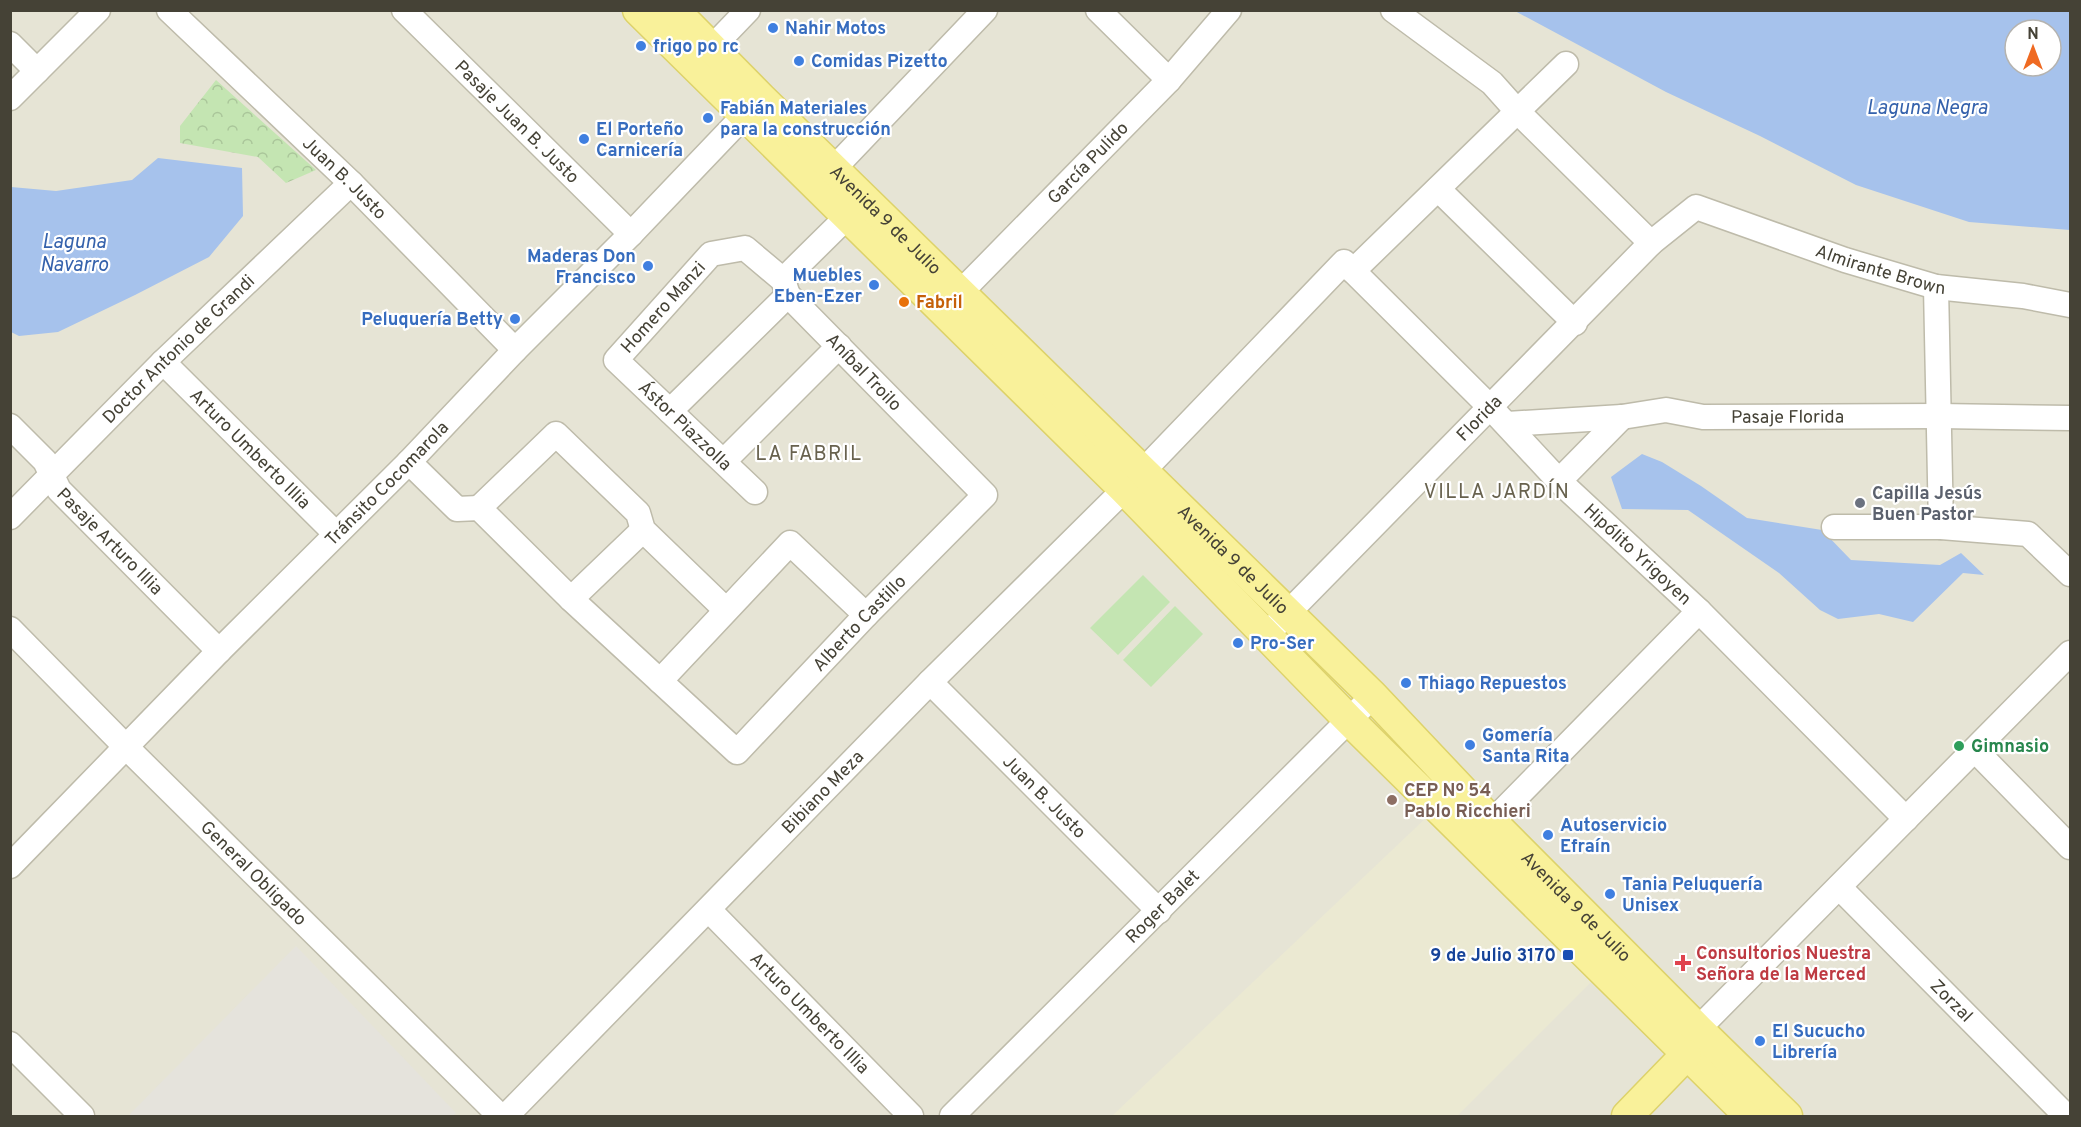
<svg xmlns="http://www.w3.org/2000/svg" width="2081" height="1127" viewBox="0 0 2081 1127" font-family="Overpass,sans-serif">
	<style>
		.residential { fill: #e6e4d5; fill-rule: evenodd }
		.industrial { fill: #e5e3dc }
		.education { fill: #ebe9d2 }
		.park { fill: url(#park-crowns) }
		.pitch { fill: #c4e5b2 }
		.water { fill: #a6c2ec; fill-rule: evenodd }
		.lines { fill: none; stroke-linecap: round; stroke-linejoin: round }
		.minor-casing { stroke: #bebbaa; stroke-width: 27 }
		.major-casing { stroke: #ddd26a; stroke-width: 33 }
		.minor { stroke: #fff; stroke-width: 24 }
		.major { stroke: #f9f19a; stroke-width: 30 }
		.shop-dot { fill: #3f7fe0; stroke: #fff; stroke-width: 2 }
		.food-dot { fill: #e8710a; stroke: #fff; stroke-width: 2 }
		.worship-dot { fill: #6b7280; stroke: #fff; stroke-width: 2 }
		.leisure-dot { fill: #2e9e5b; stroke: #fff; stroke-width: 2 }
		.education-dot { fill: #8d6e63; stroke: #fff; stroke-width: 2 }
		.transit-dot { fill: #1a4fb4; stroke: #fff; stroke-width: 2 }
		.health-dot { fill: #e0444e; stroke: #fff; stroke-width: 2 }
		.labels { text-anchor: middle; stroke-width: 4.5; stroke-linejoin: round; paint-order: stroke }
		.shop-label { font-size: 18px; font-weight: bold; fill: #366cbe; stroke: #fff; text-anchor: start }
		.street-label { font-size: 18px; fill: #454236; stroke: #fff }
		.food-label { font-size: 18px; font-weight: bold; fill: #c56008; stroke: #fff; text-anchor: start }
		.worship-label { font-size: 18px; font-weight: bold; fill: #5b616d; stroke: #fff; text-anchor: start }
		.leisure-label { font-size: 18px; font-weight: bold; fill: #27864d; stroke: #fff; text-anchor: start }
		.education-label { font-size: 18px; font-weight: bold; fill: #785e54; stroke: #fff; text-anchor: start }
		.health-label { font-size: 18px; font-weight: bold; fill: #be3a42; stroke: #fff; text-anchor: start }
		.transit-label { font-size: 18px; font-weight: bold; fill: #164399; stroke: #fff; text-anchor: end }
		.water-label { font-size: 20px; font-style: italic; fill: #3562ac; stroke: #fff }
		.neighbourhood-label { font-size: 20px; letter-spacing: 1.5px; fill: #68624e; stroke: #fff }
	</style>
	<defs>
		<pattern id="park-crowns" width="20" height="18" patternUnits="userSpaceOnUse" patternTransform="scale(1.5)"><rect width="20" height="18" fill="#c4e5b2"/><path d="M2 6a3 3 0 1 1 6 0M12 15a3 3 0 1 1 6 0" fill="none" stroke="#aac69a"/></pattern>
	</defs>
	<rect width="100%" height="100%" fill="#f3f1e7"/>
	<path class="residential" d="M 11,11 L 2070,11 L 2070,1116 L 11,1116 ZM 2015,30 L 2051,30 L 2051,66 L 2015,66 Z"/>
	<path class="industrial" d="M 296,946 L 456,1113 L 452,1116 L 128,1116 Z"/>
	<path class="education" d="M 1428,816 L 1592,981 L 1457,1116 L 1112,1116 Z"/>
	<path class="park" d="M 216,80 L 316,170 L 286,183 L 258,157 L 180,143 L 180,126 Z"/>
	<g class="pitch">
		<path d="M 1143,575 L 1170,602 L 1118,655 L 1090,628 Z"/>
		<path d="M 1175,606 L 1203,634 L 1151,687 L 1123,660 Z"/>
	</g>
	<g class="water">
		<path d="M 1515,11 L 2070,11 L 2070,230 L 1969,222 L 1856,185 L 1760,136 L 1666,92 ZM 2015,30 L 2051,30 L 2051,66 L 2015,66 Z"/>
		<path d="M 158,158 L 242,168 L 243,216 L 209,257 L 135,295 L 58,332 L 19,336 L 11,332 L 11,187 L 56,191 L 132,180 Z"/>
		<path d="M 1642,454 L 1662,462 L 1701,486 L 1747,518 L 1822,530 L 1851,560 L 1940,565 L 1961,553 L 1984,575 L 1963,573 L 1913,622 L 1879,614 L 1838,619 L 1820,610 L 1779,573 L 1688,510 L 1622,509 L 1611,477 Z"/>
	</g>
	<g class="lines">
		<g class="minor-casing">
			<g id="minor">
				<path id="s1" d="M 169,10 L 351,183 L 515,350"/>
				<path id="s2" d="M 404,10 L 631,234"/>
				<path d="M 1098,10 L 1169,80"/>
				<path d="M 1393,10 L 1492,83 L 1517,111 L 1651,243"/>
				<path d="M 10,44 L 37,71"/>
				<path d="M 699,61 L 748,10"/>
				<path d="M 10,98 L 98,10"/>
				<path d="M 821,182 L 985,10"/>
				<path d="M 1438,189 L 1575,323"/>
				<path d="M 1353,271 L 1566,64"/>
				<path d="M 783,280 L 859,205"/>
				<path d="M 1936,287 L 1941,527"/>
				<path id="s3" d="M 949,304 L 1169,80 L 1229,10"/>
				<path id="s4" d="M 163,362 L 336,534"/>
				<path d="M 670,411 L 788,295"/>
				<path id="s5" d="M 1507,424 L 1622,417 L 1666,410 L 1703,417 L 1939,416 L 2070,418"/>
				<path id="s6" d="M 10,426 L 45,461 L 59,490 L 219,651"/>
				<path d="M 724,461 L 839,346"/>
				<path id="s7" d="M 409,462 L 457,509 L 479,508 L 571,599 L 737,752 L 866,615 L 985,495 L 788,295 L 783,280 L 745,248 L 711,254 L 616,360 L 755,492"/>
				<path d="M 1559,481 L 1622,417"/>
				<path d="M 479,508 L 556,434 L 638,513 L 643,530 L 726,610"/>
				<path id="s8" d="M 10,517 L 163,362 L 351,183"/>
				<path d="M 1834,527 L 1941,527 L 2028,534 L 2070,574"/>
				<path d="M 571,599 L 643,530"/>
				<path id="s9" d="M 1276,625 L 1651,243 L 1696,207 L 1845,260 L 1936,287 L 2023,296 L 2070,305"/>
				<path id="s10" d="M 10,629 L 127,748 L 500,1116"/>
				<path d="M 660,681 L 790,543 L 866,615"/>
				<path id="s11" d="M 930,682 L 1159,911"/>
				<path d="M 1975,750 L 2070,847"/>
				<path d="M 1481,833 L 1699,611"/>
				<path id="s12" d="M 10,866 L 219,651 L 409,462 L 515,350 L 631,234 L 757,102"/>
				<path id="s13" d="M 1839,887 L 2066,1116"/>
				<path id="s14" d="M 709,910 L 911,1116"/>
				<path d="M 10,1044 L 82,1116"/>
				<path d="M 1691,1045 L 1698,1029 L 2070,653"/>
				<path id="s15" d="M 506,1116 L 930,682 L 1143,471 L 1344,262 L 1490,407 L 1559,481 L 1699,611 L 1906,819"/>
				<path id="s16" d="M 952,1116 L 1373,696"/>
			</g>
		</g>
		<g class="major-casing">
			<g id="major">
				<path d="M 638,10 L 1124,489 L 1349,720 L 1750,1116"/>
				<path id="s17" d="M 674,10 L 761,98 L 1373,696 L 1492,822 L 1698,1029 L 1787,1116"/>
				<path d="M 1627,1116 L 1686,1055"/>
			</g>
		</g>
		<use href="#minor" class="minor"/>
		<use href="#major" class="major"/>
	</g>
	<g class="shop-dot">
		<circle cx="773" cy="28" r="6"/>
		<circle cx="641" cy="46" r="6"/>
		<circle cx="799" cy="61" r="6"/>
		<circle cx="708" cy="118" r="6"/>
		<circle cx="584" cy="139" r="6"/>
		<circle cx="648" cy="266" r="6"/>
		<circle cx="874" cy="285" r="6"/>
		<circle cx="515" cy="319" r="6"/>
		<circle cx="1238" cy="643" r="6"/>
		<circle cx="1406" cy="683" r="6"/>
		<circle cx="1470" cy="745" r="6"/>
		<circle cx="1548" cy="835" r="6"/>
		<circle cx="1610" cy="894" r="6"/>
		<circle cx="1760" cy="1041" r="6"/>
	</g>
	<circle class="food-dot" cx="904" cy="302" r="6"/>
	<circle class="worship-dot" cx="1860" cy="503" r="6"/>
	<circle class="leisure-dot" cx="1959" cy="746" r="6"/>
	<circle class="education-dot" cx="1392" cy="800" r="6"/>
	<rect class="transit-dot" x="1562" y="949" width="12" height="12" rx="3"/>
	<path class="health-dot" d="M1680 954h6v6h6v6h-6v6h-6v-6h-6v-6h6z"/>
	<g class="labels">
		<g class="shop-label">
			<text x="785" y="34">Nahir Motos</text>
			<text x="653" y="52">frigo po rc</text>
			<text x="811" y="67">Comidas Pizetto</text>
			<text x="720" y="114">Fabián Materiales<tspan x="720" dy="21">para la construcción</tspan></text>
			<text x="596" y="135">El Porteño<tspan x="596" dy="21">Carnicería</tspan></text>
			<text x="636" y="262" text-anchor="end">Maderas Don<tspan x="636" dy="21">Francisco</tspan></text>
			<text x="862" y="281" text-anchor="end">Muebles<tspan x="862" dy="21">Eben-Ezer</tspan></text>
			<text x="503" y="325" text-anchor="end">Peluquería Betty</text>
			<text x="1250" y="649">Pro-Ser</text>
			<text x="1418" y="689">Thiago Repuestos</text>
			<text x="1482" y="741">Gomería<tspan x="1482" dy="21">Santa Rita</tspan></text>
			<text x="1560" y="831">Autoservicio<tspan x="1560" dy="21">Efraín</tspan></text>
			<text x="1622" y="890">Tania Peluquería<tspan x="1622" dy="21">Unisex</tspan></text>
			<text x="1772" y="1037">El Sucucho<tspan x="1772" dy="21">Librería</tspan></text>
		</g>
		<g class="street-label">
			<text dy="6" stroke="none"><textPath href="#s2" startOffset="159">Pasaje Juan B. Justo</textPath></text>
			<text dy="6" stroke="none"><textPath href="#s3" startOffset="198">García Pulido</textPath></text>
			<text dy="6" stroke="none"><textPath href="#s1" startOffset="243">Juan B. Justo</textPath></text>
			<text dy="6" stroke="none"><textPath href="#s17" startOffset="298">Avenida 9 de Julio</textPath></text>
			<text dy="6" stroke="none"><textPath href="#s9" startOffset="788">Almirante Brown</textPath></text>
			<text transform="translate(663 307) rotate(-48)" y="6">Homero Manzi</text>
			<text dy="6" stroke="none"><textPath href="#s8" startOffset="238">Doctor Antonio de Grandi</textPath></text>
			<text transform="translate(864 372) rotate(46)" y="6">Aníbal Troilo</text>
			<text dy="6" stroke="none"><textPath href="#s5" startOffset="282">Pasaje Florida</textPath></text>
			<text dy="6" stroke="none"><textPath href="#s9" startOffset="290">Florida</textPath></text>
			<text dy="6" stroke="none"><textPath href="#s7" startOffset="1420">Ástor Piazzolla</textPath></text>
			<text dy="6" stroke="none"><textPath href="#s4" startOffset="123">Arturo Umberto Illia</textPath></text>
			<text dy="6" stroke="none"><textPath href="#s12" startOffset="537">Tránsito Cocomarola</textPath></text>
			<text dy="6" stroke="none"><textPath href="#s6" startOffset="154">Pasaje Arturo Illia</textPath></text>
			<text dy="6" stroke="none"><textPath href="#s15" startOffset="1611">Hipólito Yrigoyen</textPath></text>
			<text dy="6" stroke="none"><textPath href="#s17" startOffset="784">Avenida 9 de Julio</textPath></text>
			<text dy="6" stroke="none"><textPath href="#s7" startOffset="622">Alberto Castillo</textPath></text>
			<text dy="6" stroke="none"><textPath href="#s15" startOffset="453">Bibiano Meza</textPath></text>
			<text dy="6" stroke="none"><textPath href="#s11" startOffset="162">Juan B. Justo</textPath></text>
			<text dy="6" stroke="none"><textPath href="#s10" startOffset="345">General Obligado</textPath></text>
			<text dy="6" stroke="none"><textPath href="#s17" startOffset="1272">Avenida 9 de Julio</textPath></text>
			<text dy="6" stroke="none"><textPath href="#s16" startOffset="297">Roger Balet</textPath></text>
			<text dy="6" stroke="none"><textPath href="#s13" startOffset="160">Zorzal</textPath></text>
			<text dy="6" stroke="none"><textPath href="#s14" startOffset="144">Arturo Umberto Illia</textPath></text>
		</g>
		<g class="food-label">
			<text x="916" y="308">Fabril</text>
		</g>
		<g class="worship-label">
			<text x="1872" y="499">Capilla Jesús<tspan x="1872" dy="21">Buen Pastor</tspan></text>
		</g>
		<g class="leisure-label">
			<text x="1971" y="752">Gimnasio</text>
		</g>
		<g class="education-label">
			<text x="1404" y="796">CEP Nº 54<tspan x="1404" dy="21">Pablo Ricchieri</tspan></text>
		</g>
		<g class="health-label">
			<text x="1696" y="959">Consultorios Nuestra<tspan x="1696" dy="21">Señora de la Merced</tspan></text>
		</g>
		<g class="transit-label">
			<text x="1556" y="961">9 de Julio 3170</text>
		</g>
		<g class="water-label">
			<text x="1927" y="114">Laguna Negra</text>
			<text x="74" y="248">Laguna<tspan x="74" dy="23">Navarro</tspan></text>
		</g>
		<g class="neighbourhood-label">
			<text x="809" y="460">LA FABRIL</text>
			<text x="1497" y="498">VILLA JARDÍN</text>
		</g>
	</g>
	<rect width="2081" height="1127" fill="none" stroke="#454236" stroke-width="24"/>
	<g transform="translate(2033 48)"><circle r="28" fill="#ffffff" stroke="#b5b3af" stroke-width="1.5"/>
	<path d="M0-4.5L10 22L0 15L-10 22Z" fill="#ef6a22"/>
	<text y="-9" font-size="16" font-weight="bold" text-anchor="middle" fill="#454236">N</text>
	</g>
</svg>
